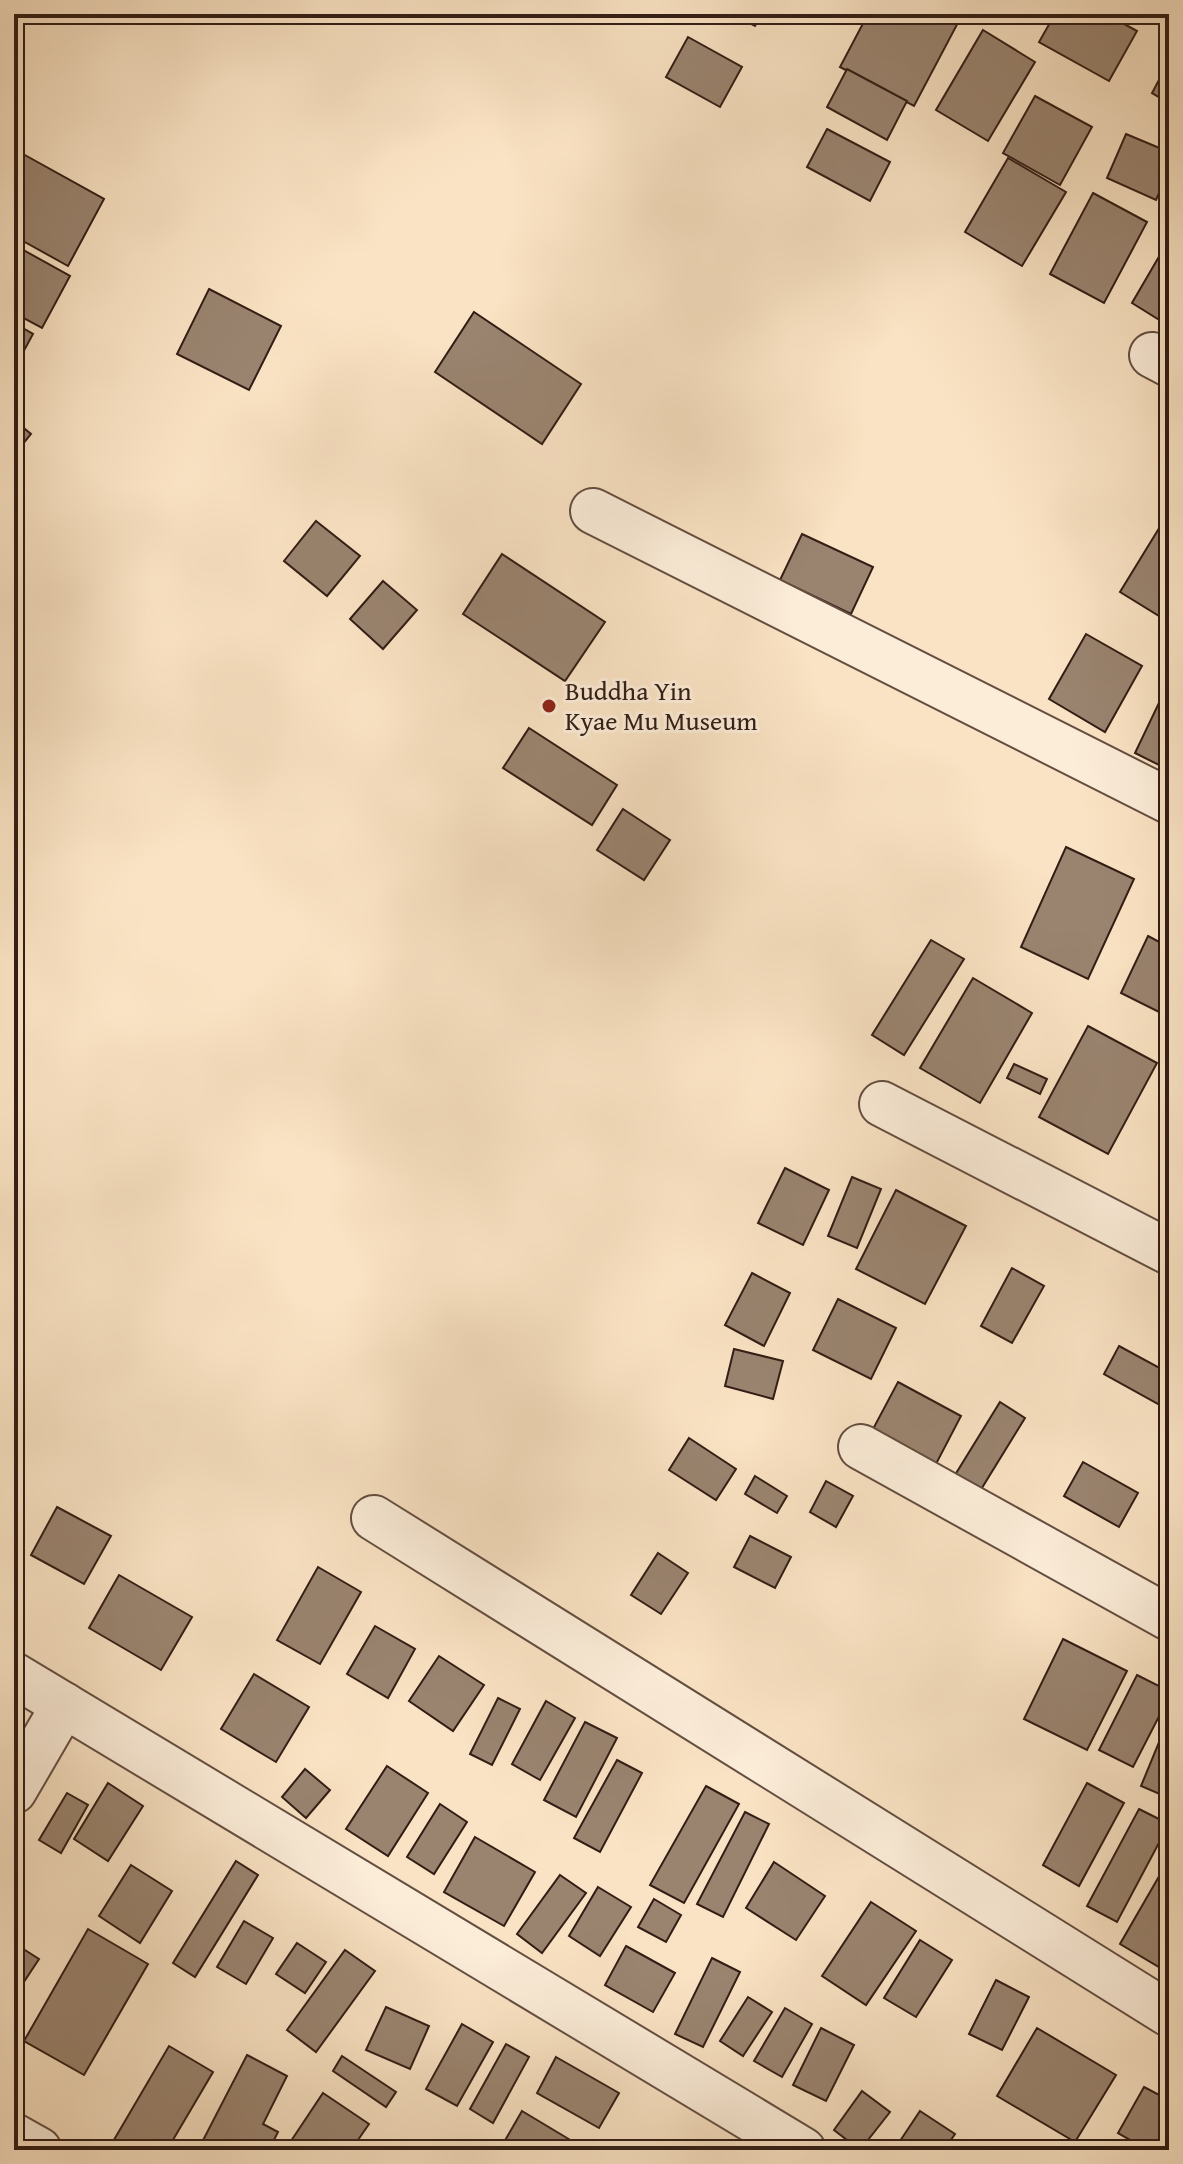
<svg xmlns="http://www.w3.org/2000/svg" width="1183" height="2164" viewBox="0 0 1183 2164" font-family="'Gentium Book Plus',serif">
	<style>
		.building { fill: #9a8470; stroke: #321d15; stroke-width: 2 }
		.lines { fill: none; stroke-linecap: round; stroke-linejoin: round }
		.street-casing { stroke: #644e41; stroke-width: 48 }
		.street { stroke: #fcedd9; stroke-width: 44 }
		.poi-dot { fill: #8f2418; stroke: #fcedd9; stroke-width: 3 }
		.labels { text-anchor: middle; stroke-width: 6; stroke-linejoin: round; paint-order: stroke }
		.poi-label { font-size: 26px; fill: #321d15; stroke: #fcedd9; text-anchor: start }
	</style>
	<rect width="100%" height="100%" fill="#fae3c4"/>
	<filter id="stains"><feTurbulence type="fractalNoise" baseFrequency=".0025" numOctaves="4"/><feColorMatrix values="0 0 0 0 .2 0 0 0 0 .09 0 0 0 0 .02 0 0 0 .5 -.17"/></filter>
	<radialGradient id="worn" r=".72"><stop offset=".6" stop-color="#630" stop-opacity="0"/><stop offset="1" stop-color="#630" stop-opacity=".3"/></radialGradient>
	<g class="building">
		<path d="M 732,14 L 762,14 L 755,26 Z"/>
		<path d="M 868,14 L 955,14 L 961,17 L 914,106 L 840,67 Z"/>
		<path d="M 1055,14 L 1106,14 L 1137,31 L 1109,81 L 1039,42 Z"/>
		<path d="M 983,30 L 1035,62 L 988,141 L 936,110 Z"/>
		<path d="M 688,37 L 742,67 L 720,107 L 666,77 Z"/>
		<path d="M 1169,61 L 1169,103 L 1152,93 Z"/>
		<path d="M 847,69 L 907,101 L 887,140 L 827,107 Z"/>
		<path d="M 1035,96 L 1092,127 L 1060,185 L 1003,153 Z"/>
		<path d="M 827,129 L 890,162 L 870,201 L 807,167 Z"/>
		<path d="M 1126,134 L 1169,152 L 1169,171 L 1156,200 L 1107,178 Z"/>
		<path d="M 14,149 L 104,199 L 68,266 L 14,236 Z"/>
		<path d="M 1008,158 L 1066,192 L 1022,266 L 965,232 Z"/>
		<path d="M 1093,193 L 1147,222 L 1104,303 L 1050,274 Z"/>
		<path d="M 18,247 L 70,276 L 42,328 L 14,313 L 14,255 Z"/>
		<path d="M 1164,248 L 1169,251 L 1169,326 L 1132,303 Z"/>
		<path d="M 209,289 L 281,326 L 249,390 L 177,354 Z"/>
		<path d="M 474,312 L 581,384 L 542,444 L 435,372 Z"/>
		<path d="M 14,323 L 33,334 L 14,369 Z"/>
		<path d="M 14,420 L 31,434 L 14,455 Z"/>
		<path d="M 1169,512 L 1169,610 L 1164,619 L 1120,592 Z"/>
		<path d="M 316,521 L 360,556 L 327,596 L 284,561 Z"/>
		<path d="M 802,534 L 873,567 L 851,614 L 780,580 Z"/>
		<path d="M 502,554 L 605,622 L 565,681 L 463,614 Z"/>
		<path d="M 383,581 L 417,610 L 383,649 L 350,619 Z"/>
		<path d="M 1086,634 L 1142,666 L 1105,732 L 1049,699 Z"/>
		<path d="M 1169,682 L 1169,770 L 1135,753 Z"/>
		<path d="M 529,728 L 617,785 L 592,825 L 503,768 Z"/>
		<path d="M 623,809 L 670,840 L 644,880 L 597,850 Z"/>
		<path d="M 1066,847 L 1134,879 L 1088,979 L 1021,947 Z"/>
		<path d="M 1148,936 L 1169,947 L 1169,1017 L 1121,993 Z"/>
		<path d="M 931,940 L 964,959 L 904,1055 L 872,1035 Z"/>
		<path d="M 973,978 L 1032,1013 L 980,1103 L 920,1068 Z"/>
		<path d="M 1088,1026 L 1157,1063 L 1108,1154 L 1039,1117 Z"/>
		<path d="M 1014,1064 L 1047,1079 L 1040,1094 L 1007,1078 Z"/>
		<path d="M 785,1168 L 829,1190 L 803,1245 L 758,1223 Z"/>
		<path d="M 852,1177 L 881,1189 L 857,1248 L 828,1236 Z"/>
		<path d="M 896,1190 L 966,1226 L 925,1304 L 856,1269 Z"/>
		<path d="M 1012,1268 L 1044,1286 L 1012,1343 L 981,1326 Z"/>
		<path d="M 752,1273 L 790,1293 L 764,1346 L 725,1325 Z"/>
		<path d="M 838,1299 L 896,1328 L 871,1379 L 813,1350 Z"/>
		<path d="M 1119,1346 L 1169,1373 L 1169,1410 L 1104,1374 Z"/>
		<path d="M 734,1349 L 783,1361 L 773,1399 L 725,1386 Z"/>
		<path d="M 898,1382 L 961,1416 L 936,1464 L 873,1429 Z"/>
		<path d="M 1000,1402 L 1025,1418 L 980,1491 L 955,1475 Z"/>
		<path d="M 689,1438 L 736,1469 L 716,1500 L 669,1470 Z"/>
		<path d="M 1083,1462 L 1138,1493 L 1119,1527 L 1064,1496 Z"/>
		<path d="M 755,1476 L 787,1496 L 777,1513 L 745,1494 Z"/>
		<path d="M 826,1481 L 853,1496 L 836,1527 L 810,1512 Z"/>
		<path d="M 57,1507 L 111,1536 L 84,1584 L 31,1555 Z"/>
		<path d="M 750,1536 L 791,1557 L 775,1588 L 734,1567 Z"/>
		<path d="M 658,1553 L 688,1573 L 661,1614 L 631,1595 Z"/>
		<path d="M 318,1567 L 361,1592 L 320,1664 L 277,1640 Z"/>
		<path d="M 119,1575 L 192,1617 L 161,1670 L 89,1628 Z"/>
		<path d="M 375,1626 L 415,1649 L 388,1698 L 347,1674 Z"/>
		<path d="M 1063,1639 L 1127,1671 L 1087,1750 L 1024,1719 Z"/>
		<path d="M 439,1656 L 484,1685 L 453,1731 L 409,1701 Z"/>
		<path d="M 254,1674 L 309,1707 L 276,1762 L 221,1729 Z"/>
		<path d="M 1137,1675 L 1169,1691 L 1169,1697 L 1133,1767 L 1099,1750 Z"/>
		<path d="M 498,1698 L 520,1709 L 492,1765 L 470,1754 Z"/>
		<path d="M 546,1701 L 575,1718 L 540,1780 L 512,1764 Z"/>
		<path d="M 1169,1718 L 1169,1798 L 1141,1786 Z"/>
		<path d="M 585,1722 L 617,1738 L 576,1817 L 544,1800 Z"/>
		<path d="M 617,1760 L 642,1773 L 600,1852 L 574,1838 Z"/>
		<path d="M 387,1766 L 428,1793 L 388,1856 L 346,1829 Z"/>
		<path d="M 305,1769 L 330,1790 L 306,1818 L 282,1797 Z"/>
		<path d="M 108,1783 L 143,1806 L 108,1861 L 74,1839 Z"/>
		<path d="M 1087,1783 L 1124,1803 L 1079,1886 L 1043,1865 Z"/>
		<path d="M 706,1786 L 739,1804 L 684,1903 L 650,1885 Z"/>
		<path d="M 67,1793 L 88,1805 L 61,1853 L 39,1840 Z"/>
		<path d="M 440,1804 L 467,1822 L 434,1874 L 407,1857 Z"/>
		<path d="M 1139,1809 L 1169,1824 L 1117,1922 L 1087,1906 Z"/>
		<path d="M 745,1812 L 769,1824 L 723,1917 L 697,1904 Z"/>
		<path d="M 475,1837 L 535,1872 L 504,1926 L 444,1892 Z"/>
		<path d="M 236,1861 L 258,1875 L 195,1977 L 173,1963 Z"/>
		<path d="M 774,1862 L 825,1896 L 796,1940 L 746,1908 Z"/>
		<path d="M 131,1865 L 172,1891 L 140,1943 L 99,1916 Z"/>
		<path d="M 1161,1873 L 1169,1878 L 1169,1961 L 1164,1970 L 1120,1944 Z"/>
		<path d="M 560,1875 L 586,1893 L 542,1953 L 517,1934 Z"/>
		<path d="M 598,1887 L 631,1907 L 600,1956 L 569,1936 Z"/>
		<path d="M 654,1899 L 681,1915 L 666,1942 L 638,1927 Z"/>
		<path d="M 871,1902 L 916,1931 L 866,2005 L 822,1976 Z"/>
		<path d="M 244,1921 L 273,1938 L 246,1984 L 217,1967 Z"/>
		<path d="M 88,1929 L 148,1964 L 84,2075 L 24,2041 Z"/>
		<path d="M 920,1940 L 952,1960 L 916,2017 L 884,1998 Z"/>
		<path d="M 14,1943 L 39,1959 L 14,1997 Z"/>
		<path d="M 297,1943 L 326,1962 L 305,1993 L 276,1974 Z"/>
		<path d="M 626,1946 L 675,1973 L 653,2012 L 605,1985 Z"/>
		<path d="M 345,1950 L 375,1971 L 316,2052 L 287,2030 Z"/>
		<path d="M 712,1958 L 740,1972 L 703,2047 L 675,2034 Z"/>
		<path d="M 996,1980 L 1029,1997 L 1002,2050 L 969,2034 Z"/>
		<path d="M 748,1997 L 772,2012 L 743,2056 L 720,2041 Z"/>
		<path d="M 386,2007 L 429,2026 L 410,2069 L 366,2050 Z"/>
		<path d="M 785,2008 L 812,2024 L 782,2077 L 754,2061 Z"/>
		<path d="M 462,2024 L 493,2042 L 457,2106 L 426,2089 Z"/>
		<path d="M 821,2028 L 854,2045 L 826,2101 L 793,2085 Z"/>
		<path d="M 1037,2028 L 1116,2075 L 1075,2142 L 997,2096 Z"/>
		<path d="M 506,2044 L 529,2057 L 493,2123 L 470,2109 Z"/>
		<path d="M 169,2046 L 213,2072 L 167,2150 L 108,2150 Z"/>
		<path d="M 247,2055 L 287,2076 L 263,2124 L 278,2132 L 269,2150 L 198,2150 Z"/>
		<path d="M 342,2056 L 396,2092 L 386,2107 L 333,2071 Z"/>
		<path d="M 556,2057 L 619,2093 L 599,2128 L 537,2093 Z"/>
		<path d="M 1144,2087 L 1169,2100 L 1169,2150 L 1148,2150 L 1118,2133 Z"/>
		<path d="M 862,2091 L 890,2112 L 860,2150 L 834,2130 Z"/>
		<path d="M 323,2093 L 369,2124 L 351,2150 L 305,2150 L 291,2141 Z"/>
		<path d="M 522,2111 L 582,2147 L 580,2150 L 500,2149 Z"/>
		<path d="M 920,2111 L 955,2134 L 944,2150 L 894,2150 Z"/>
	</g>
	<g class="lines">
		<g class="street-casing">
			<g id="street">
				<path d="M 1152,355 L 1169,364"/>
				<path d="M 593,511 L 1169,801"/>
				<path d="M 882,1104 L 1169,1252"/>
				<path d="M 861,1447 L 1169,1618"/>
				<path d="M 374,1518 L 1169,2014"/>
				<path d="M 14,1675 L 803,2150"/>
				<path d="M 14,1791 L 64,1705"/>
				<path d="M 14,2136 L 39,2150"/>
			</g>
		</g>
		<use href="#street" class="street"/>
	</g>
	<circle class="poi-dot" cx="549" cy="706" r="8"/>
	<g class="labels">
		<g class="poi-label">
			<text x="565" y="700">Buddha Yin<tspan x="565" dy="30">Kyae Mu Museum</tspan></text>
		</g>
	</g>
	<rect width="1183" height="2164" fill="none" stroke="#fae3c4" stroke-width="48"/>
	<rect x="16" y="16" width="1151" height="2132" fill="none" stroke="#321d15" stroke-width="4"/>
	<rect x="24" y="24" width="1135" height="2116" fill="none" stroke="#321d15" stroke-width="2"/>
	<rect width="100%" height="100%" filter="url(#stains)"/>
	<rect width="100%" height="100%" fill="url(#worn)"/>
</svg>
